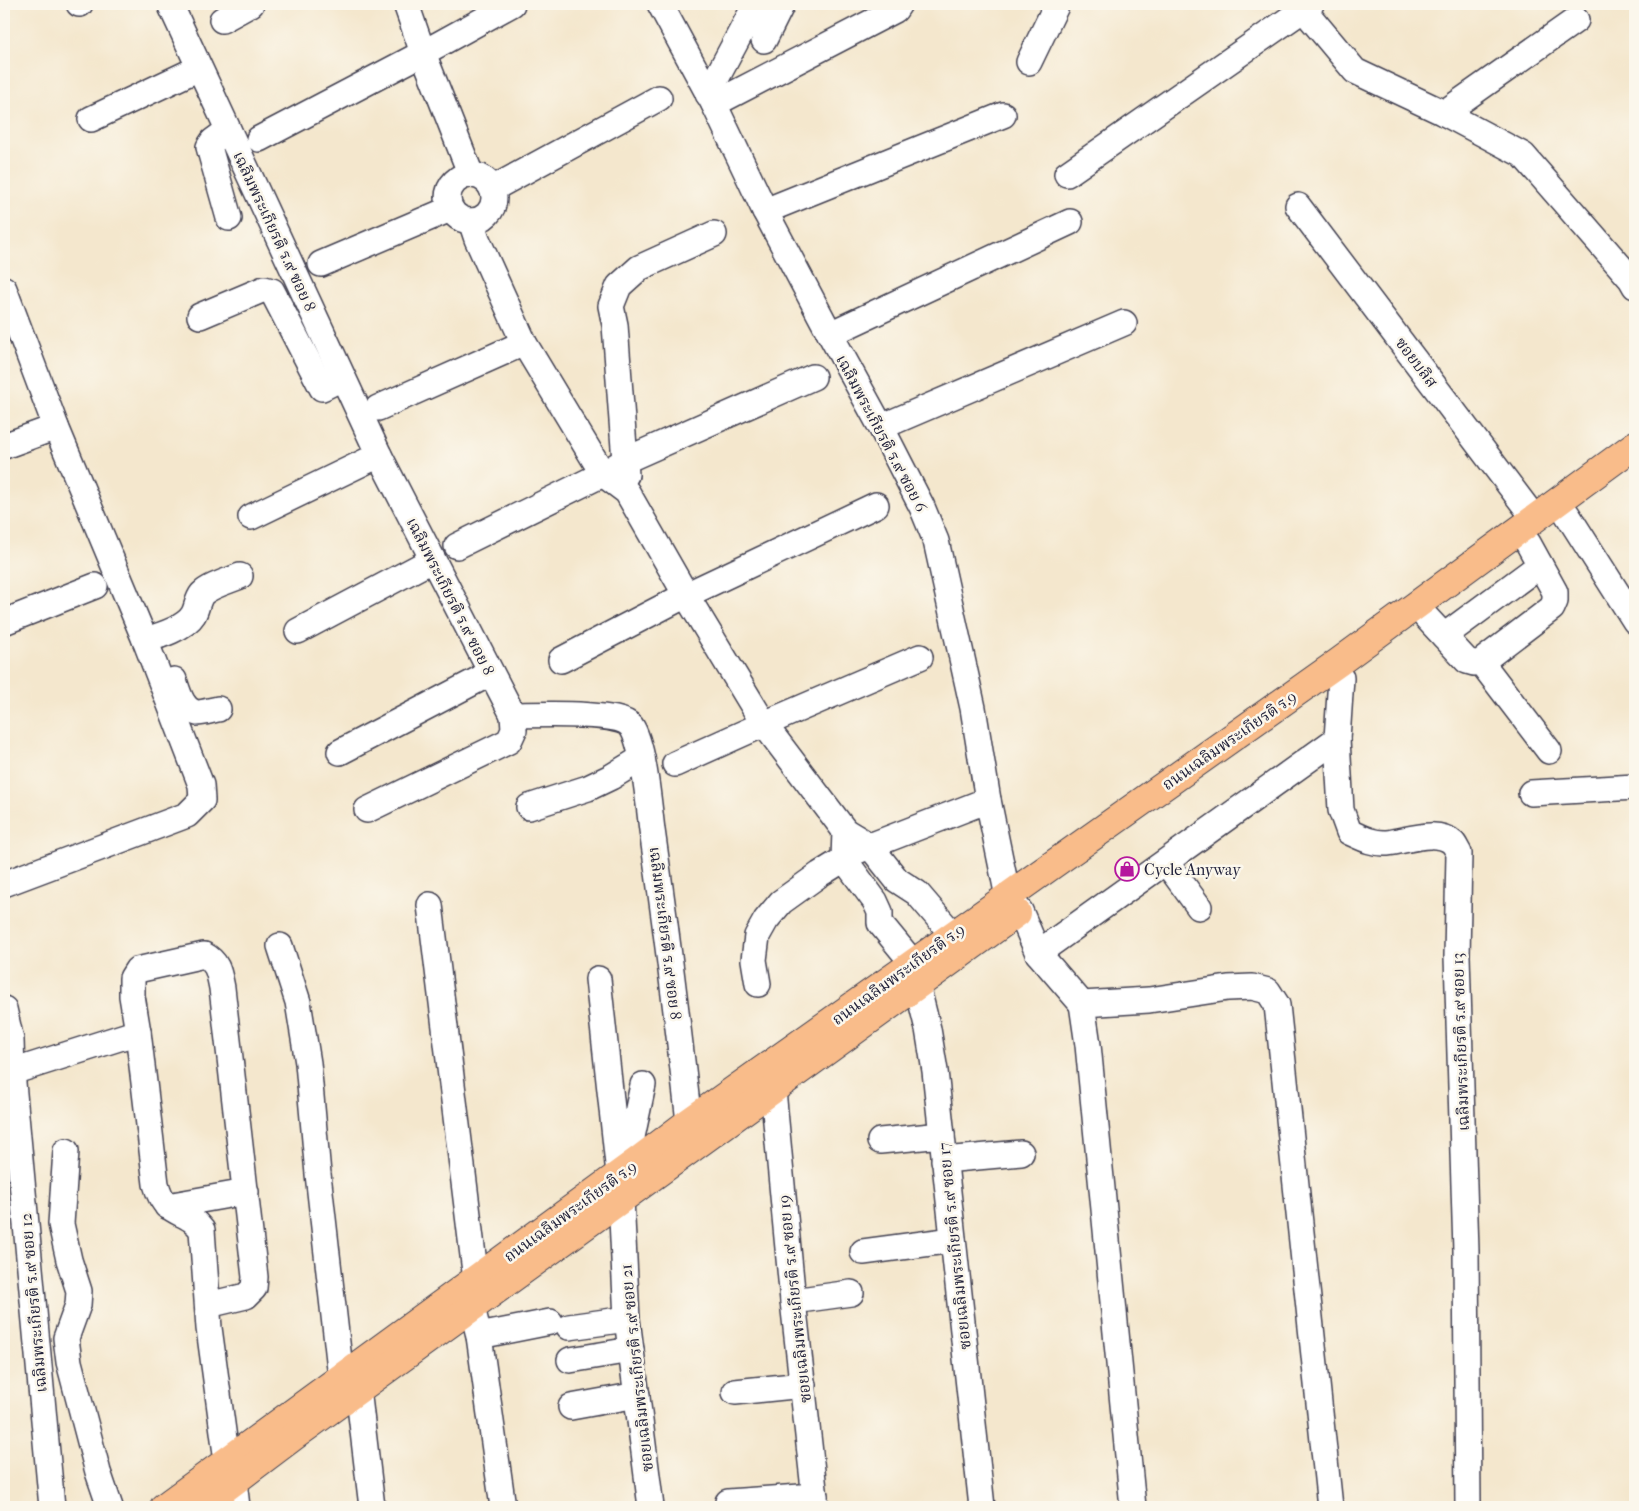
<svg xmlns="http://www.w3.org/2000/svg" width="1639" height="1511" viewBox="0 0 1639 1511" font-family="'IM FELL French Canon','Noto Serif Thai',serif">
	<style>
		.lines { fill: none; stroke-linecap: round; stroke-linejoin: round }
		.minor-casing { stroke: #424051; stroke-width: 28 }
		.major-casing { stroke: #424051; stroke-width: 30 }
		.minor { stroke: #fff; stroke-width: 25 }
		.major { stroke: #f9bc8a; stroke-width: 28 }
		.labels { text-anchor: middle; stroke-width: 5; stroke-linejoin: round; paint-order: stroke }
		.street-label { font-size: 16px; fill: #22223b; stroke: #fbf7ec }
		.poi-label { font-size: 16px; fill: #22223b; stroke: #fbf7ec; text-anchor: start }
	</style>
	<rect width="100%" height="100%" fill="#fbf7ec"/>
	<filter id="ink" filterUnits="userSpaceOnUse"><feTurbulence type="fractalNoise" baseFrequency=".02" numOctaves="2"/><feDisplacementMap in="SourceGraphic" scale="10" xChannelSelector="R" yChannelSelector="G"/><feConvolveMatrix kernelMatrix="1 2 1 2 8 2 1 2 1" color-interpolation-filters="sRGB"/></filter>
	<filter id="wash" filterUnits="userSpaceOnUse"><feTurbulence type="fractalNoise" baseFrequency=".0096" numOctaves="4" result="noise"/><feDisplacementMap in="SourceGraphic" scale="20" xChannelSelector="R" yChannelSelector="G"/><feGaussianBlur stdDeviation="1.12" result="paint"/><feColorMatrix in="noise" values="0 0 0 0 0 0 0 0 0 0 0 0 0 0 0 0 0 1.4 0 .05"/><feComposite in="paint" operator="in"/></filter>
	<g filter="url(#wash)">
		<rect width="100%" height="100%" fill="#f4e7cd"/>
	</g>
	<g filter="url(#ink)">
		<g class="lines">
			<g class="minor-casing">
				<g id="minor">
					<path d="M 79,4 L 80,4"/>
					<path d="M 170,4 L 379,455 L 513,715 C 535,715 619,711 631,726 C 644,744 649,807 652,830 C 666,927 678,1024 689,1122"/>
					<path d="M 406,4 L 423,53 L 471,175"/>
					<path d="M 660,4 L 714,104 L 765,211 L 830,334 L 881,427 L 922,507 L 936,541 L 973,708 L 988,800 L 1008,897 L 1020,911 L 1038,953 L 1082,1004"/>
					<path d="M 1299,4 L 1355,71 L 1444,113 L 1523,155 L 1631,279 L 1635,286"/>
					<path d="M 222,20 L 251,4"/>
					<path d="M 764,40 L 782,4"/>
					<path d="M 1029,62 L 1057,4"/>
					<path d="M 708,94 L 756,4"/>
					<path d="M 714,104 L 895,10 L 899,4"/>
					<path d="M 1444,113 L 1576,20"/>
					<path d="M 91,119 L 199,68"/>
					<path d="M 228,130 L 213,141 L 209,147 L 229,218"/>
					<path d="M 259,139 L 423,53 L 512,4"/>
					<path d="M 1067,174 L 1311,4"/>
					<circle cx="471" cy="198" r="23"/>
					<path d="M 492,189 L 659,98"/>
					<path d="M 1298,206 L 1535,519"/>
					<path d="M 765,211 L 1003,115"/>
					<path d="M 471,221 L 477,239 L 524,343 L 603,474 L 627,492 L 686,595 L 764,724 L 845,831 L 870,846 L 897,880 L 917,893 L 953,935"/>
					<path d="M 321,264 L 450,209"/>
					<path d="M 4,289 L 56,427 L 145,640 L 201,785 L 202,800 L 187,815 L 4,884"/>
					<path d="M 200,316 L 264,289 L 272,291 L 322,388 L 342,378"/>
					<path d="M 830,334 L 1070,222"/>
					<path d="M 378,408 L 524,343"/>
					<path d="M 881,427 L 1124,323"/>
					<path d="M 4,446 L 56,427"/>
					<path d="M 626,475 L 615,325 L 611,306 L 619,286 L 639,268 L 714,234"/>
					<path d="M 1567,514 L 1635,621"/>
					<path d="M 251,517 L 379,455"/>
					<path d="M 457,546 L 603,474 L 626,460 L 813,377"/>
					<path d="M 1426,617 L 1467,661 L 1474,663 L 1481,662 L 1552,608 L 1555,601 L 1555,592 L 1528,543"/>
					<path d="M 4,622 L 95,586"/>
					<path d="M 298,631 L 432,560"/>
					<path d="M 1444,636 L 1540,565"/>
					<path d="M 145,640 C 159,636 185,628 193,615 C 197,609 197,600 202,594 C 211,585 229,581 240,576"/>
					<path d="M 561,660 L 686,595 L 876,505"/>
					<path d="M 1481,662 L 1549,751"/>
					<path d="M 1341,678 L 1337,739 L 1341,810 L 1349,832 C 1362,838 1373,844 1387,843 C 1406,841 1437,828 1453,843 C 1455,845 1457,850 1459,853 L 1457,956 L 1466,1251 L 1468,1507"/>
					<path d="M 174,680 C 178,692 182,710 197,713 C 203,713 212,710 218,709"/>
					<path d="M 340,752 L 491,673"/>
					<path d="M 675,764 L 764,724 L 920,657"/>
					<path d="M 1531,793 L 1635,787"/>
					<path d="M 529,807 L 588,788 L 611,777 L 642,758"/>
					<path d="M 367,810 L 509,741 L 514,730 L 513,715"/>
					<path d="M 845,831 L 844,859 L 875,901 L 880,912 L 880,923 L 908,957 L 912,965 L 928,1029 L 935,1071 L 982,1507"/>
					<path d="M 1166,862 L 1199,907"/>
					<path d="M 430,905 L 476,1280"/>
					<path d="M 280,946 L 298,1002 L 308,1063 L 318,1174 L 341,1378"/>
					<path d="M 1038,953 L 1337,739"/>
					<path d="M 598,979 L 619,1174"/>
					<path d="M 758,984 L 754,960 L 757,936 L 766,920 L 781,902 L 820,874 L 857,851 L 988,800"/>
					<path d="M 4,1009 L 11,1040 L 12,1072 L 52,1507"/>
					<path d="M 12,1072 L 138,1032"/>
					<path d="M 773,1090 L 793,1301 L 816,1507"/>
					<path d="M 880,1141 L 942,1135"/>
					<path d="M 66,1151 L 61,1224 L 69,1260 L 79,1291 L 78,1305 L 66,1338 L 69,1362 L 98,1472 L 110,1507"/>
					<path d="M 640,1159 L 635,1155 L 632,1137 L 643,1085"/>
					<path d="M 944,1160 L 1021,1153"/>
					<path d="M 621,1199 L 627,1319 L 651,1507"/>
					<path d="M 167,1206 L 246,1192"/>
					<path d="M 863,1252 L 953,1240"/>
					<path d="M 793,1301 L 851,1293"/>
					<path d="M 208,1305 L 246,1296 L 254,1288 L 255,1277 L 222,988 C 219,973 218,962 204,955 L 137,970 L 132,978 L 132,996 L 138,1032 L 156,1184 C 158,1191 161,1200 167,1205 C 180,1216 190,1214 202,1230 L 209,1328 L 227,1461"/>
					<path d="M 472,1307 L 479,1336 L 503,1507"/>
					<path d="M 569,1327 L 627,1319"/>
					<path d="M 479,1336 L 550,1322"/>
					<path d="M 570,1360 L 631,1350"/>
					<path d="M 358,1389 L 372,1507"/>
					<path d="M 735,1392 L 803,1385"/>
					<path d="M 571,1407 L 637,1395"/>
					<path d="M 234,1481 L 237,1507"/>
					<path d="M 728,1502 L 815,1496"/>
					<path d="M 1133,1507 L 1088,1045 L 1082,1004 L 1149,1000 L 1228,988 L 1252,987 L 1268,991 L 1277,1005 L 1330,1507"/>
				</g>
			</g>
			<g class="major-casing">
				<g id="major">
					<path d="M 164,1507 L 640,1159 L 689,1122 L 1339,662 L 1635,445"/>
					<path d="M 200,1507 L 294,1436 L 1017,913"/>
				</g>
			</g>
			<use href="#minor" class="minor"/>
			<use href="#major" class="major"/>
		</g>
	</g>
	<defs>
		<g id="shop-ring" transform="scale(1.25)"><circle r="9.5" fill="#fbf7ec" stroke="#b5179e" stroke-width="1.5"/><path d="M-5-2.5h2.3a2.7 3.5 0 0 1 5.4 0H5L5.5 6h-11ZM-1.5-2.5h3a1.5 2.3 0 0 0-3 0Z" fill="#b5179e"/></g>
	</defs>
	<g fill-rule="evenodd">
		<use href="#shop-ring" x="1127" y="869"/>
	</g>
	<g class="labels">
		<g class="street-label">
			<text transform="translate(275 231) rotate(65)" y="6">เฉลิมพระเกียรติ ร.๙ ซอย 8</text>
			<text transform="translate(1417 362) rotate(53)" y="6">ซอยบลิส</text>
			<text transform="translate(882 433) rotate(62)" y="6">เฉลิมพระเกียรติ ร.๙ ซอย 6</text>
			<text transform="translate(451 596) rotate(63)" y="6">เฉลิมพระเกียรติ ร.๙ ซอย 8</text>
			<text transform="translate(1229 740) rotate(-35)" y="6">ถนนเฉลิมพระเกียรติ ร.9</text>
			<text transform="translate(666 933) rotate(83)" y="6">เฉลิมพระเกียรติ ร.๙ ซอย 8</text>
			<text transform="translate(898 974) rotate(-36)" y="6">ถนนเฉลิมพระเกียรติ ร.9</text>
			<text transform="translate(1460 1042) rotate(-92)" y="6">เฉลิมพระเกียรติ ร.๙ ซอย 13</text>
			<text transform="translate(570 1211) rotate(-36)" y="6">ถนนเฉลิมพระเกียรติ ร.9</text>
			<text transform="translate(954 1246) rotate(-96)" y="6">ซอยเฉลิมพระเกียรติ ร.๙ ซอย 17</text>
			<text transform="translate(794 1299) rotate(-96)" y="6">ซอยเฉลิมพระเกียรติ ร.๙ ซอย 19</text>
			<text transform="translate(33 1303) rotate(-95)" y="6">เฉลิมพระเกียรติ ร.๙ ซอย 12</text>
			<text transform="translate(636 1368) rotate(-96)" y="6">ซอยเฉลิมพระเกียรติ ร.๙ ซอย 21</text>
		</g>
		<g class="poi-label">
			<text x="1144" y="875">Cycle Anyway</text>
		</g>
	</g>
	<rect width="1639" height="1511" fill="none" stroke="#fbf7ec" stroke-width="20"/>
</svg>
